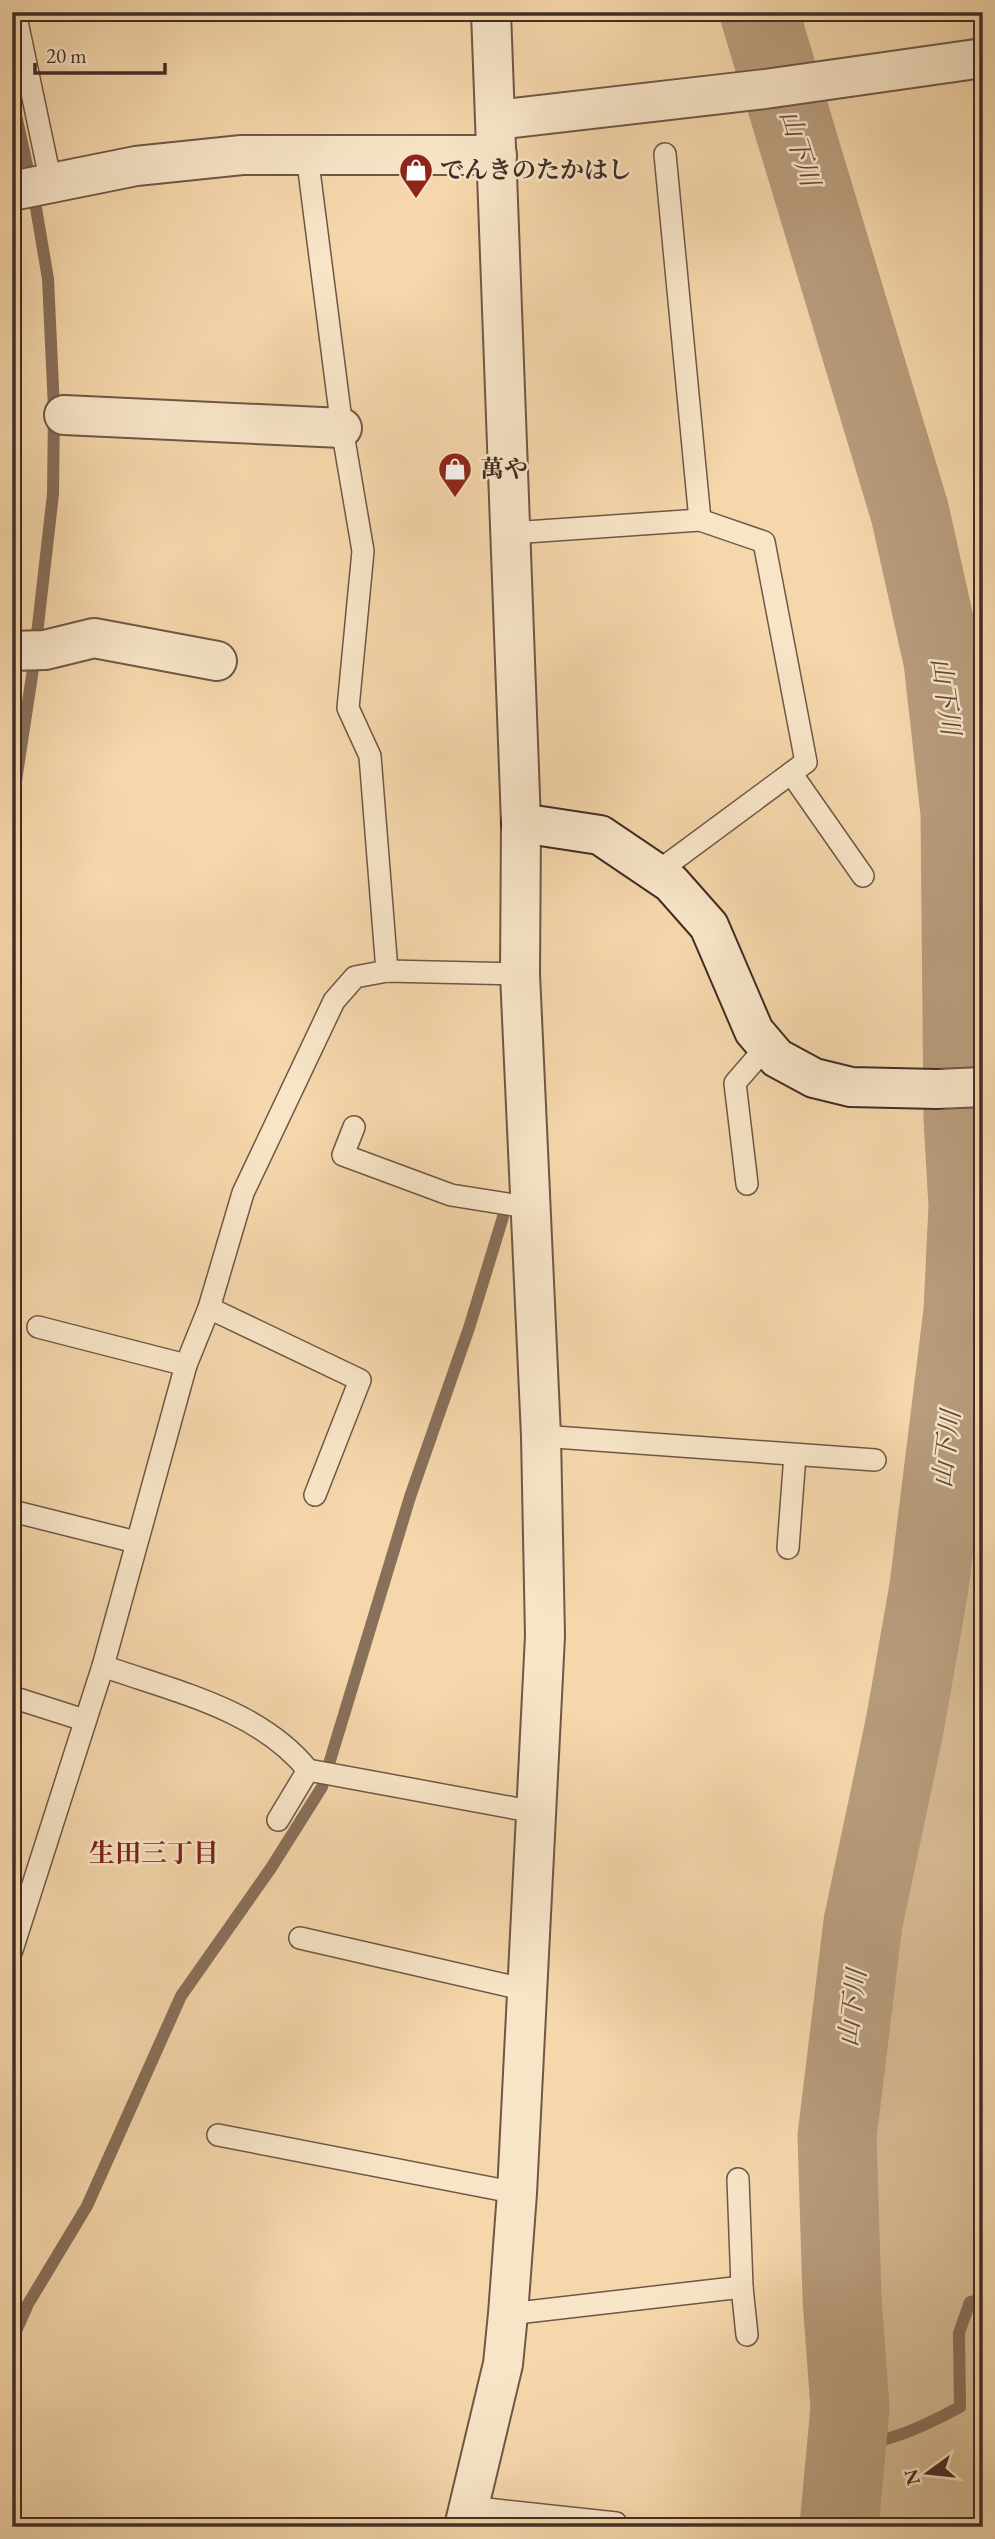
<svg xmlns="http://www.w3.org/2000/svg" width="995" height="2539" viewBox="0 0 995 2539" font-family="'EB Garamond','Noto Serif JP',serif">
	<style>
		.green { fill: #d6ba94; stroke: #8c745c; stroke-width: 2 }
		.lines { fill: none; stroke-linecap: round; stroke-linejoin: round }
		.stream { stroke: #88705a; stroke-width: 12 }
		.river { stroke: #b89d7d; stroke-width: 79 }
		.lane-casing { stroke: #6e5846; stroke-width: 24 }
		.street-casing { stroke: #6e5846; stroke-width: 42 }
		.secondary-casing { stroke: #412d25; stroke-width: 42 }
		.lane { stroke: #f8e5c8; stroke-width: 21 }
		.street { stroke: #f8e5c8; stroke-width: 38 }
		.secondary { stroke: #f8e5c8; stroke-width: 38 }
		.labels { text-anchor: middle; stroke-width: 5; stroke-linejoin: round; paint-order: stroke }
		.poi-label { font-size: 24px; font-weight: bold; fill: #412d25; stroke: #f8e5c8; text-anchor: start }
		.water-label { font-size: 26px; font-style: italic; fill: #5f493b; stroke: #f8e5c8 }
		.neighbourhood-label { font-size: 26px; font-weight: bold; fill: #7a1f14; stroke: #f8e5c8 }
	</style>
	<rect width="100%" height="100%" fill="#f5d7ab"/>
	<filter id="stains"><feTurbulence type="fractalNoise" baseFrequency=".00286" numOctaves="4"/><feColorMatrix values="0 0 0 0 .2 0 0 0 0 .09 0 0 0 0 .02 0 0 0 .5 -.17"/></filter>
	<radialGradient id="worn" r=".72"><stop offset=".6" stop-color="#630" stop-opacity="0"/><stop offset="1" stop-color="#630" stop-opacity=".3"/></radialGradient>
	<path class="green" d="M 983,1481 L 983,2527 L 857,2527 L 863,2475 L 863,2399 L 853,2298 L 857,2141 L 896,1921 Z"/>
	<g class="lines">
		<g class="stream">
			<path d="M 12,97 L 35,202 L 48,279 L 54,409 L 53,494 L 33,669 L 12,807"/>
			<path d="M 12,2340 L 28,2304 L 87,2206 L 181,1996 L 271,1868 L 322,1787 L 410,1497 L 469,1328 L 503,1217"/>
			<path d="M 847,2445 C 888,2444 924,2426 960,2407 L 959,2333 L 970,2302 L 983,2299"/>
		</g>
		<path class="river" d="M 759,12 L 910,513 L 943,661 L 960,813 L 963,1118 L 968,1206 L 963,1311 L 929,1587 L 905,1724 L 863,1923 L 837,2136 L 842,2298 L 850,2408 L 839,2527"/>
		<g class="lane-casing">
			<g id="lane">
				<path d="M 15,12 L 51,183"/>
				<path d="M 665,154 L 700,520"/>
				<path d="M 307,155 L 342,428 L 363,551 L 348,708 L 370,756 L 387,971"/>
				<path d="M 511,533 L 700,520 L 764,542 L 806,762 L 656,873"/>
				<path d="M 791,773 L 863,876"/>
				<path d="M 354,1127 L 343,1155 L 451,1195 L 532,1208"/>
				<path d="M 747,1184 L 735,1083 L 767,1046"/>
				<path d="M 209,1308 L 360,1380 L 315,1495"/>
				<path d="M 38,1327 L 186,1365"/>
				<path d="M 541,1436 L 875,1460"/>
				<path d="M 12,1511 L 136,1542"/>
				<path d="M 788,1548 L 795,1455"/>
				<path d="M 103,1666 C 173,1691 259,1709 308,1770 L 535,1812"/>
				<path d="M 12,1697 L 84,1720"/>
				<path d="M 278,1820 L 308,1770"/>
				<path d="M 300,1938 L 527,1990"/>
				<path d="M 12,1950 L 103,1666 L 186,1365 L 209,1308 L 243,1193 L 334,1001 L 355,977 L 387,971 L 520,974"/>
				<path d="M 218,2135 L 517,2193"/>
				<path d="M 738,2179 L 742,2287"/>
				<path d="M 508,2314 L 742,2287 L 747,2335"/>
				<path d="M 469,2507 L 616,2523"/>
			</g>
		</g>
		<g class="street-casing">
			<g id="street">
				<path d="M 496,120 L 765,89 L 983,58"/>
				<path d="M 12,191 L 136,166 L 242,155 L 497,155"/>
				<path d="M 64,415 L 342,428"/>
				<path d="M 12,651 L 45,650 L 94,638 L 217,661"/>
				<path d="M 937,1089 L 983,1087"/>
				<path d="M 464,2527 L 503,2364 L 508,2314 L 517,2193 L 545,1636 L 541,1436 L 520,974 L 521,823 L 491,12"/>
			</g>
		</g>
		<g class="secondary-casing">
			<path id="secondary" d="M 521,823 L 600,835 L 671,883 L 709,926 L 754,1031 L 777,1058 L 814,1078 L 851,1087 L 937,1089"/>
		</g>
		<use href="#lane" class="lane"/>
		<use href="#street" class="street"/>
		<use href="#secondary" class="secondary"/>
	</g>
	<defs>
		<g id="shop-pin" transform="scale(1.75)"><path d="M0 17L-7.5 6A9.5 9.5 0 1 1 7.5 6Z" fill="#8f2418" stroke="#f8e5c8"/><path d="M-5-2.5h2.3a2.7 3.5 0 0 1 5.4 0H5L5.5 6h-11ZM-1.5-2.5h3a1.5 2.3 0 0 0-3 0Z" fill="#fff"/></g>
	</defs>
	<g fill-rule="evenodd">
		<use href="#shop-pin" x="416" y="170"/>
		<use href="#shop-pin" x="455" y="469"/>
	</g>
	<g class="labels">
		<g class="poi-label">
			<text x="440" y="178">でんきのたかはし</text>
			<text x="480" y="477">萬や</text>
		</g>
		<g class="water-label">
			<text transform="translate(800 148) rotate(73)" y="9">山下川</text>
			<text transform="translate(946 696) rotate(82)" y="9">山下川</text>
			<text transform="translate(946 1449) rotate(-83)" y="9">山下川</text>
			<text transform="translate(852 2008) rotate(-83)" y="9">山下川</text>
		</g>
		<g class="neighbourhood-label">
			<text x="154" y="1862">生田三丁目</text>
		</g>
	</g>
	<rect width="995" height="2539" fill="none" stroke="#f5d7ab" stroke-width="42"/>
	<rect x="14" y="14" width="967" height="2511" fill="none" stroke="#412d25" stroke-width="3.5"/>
	<rect x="21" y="21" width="953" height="2497" fill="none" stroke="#412d25" stroke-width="2"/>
	<g transform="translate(928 2473) rotate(255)" stroke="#f8e5c8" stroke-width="5" paint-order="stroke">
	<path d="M0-5L12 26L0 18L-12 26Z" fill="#412d25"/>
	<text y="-10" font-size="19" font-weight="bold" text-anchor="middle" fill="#412d25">N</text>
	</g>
	<path d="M35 63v10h130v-10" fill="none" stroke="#412d25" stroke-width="3.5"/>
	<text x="46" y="63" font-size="21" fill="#412d25" stroke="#f8e5c8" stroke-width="5" paint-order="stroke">20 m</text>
	<rect width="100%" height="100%" filter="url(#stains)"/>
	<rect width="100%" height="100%" fill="url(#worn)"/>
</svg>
